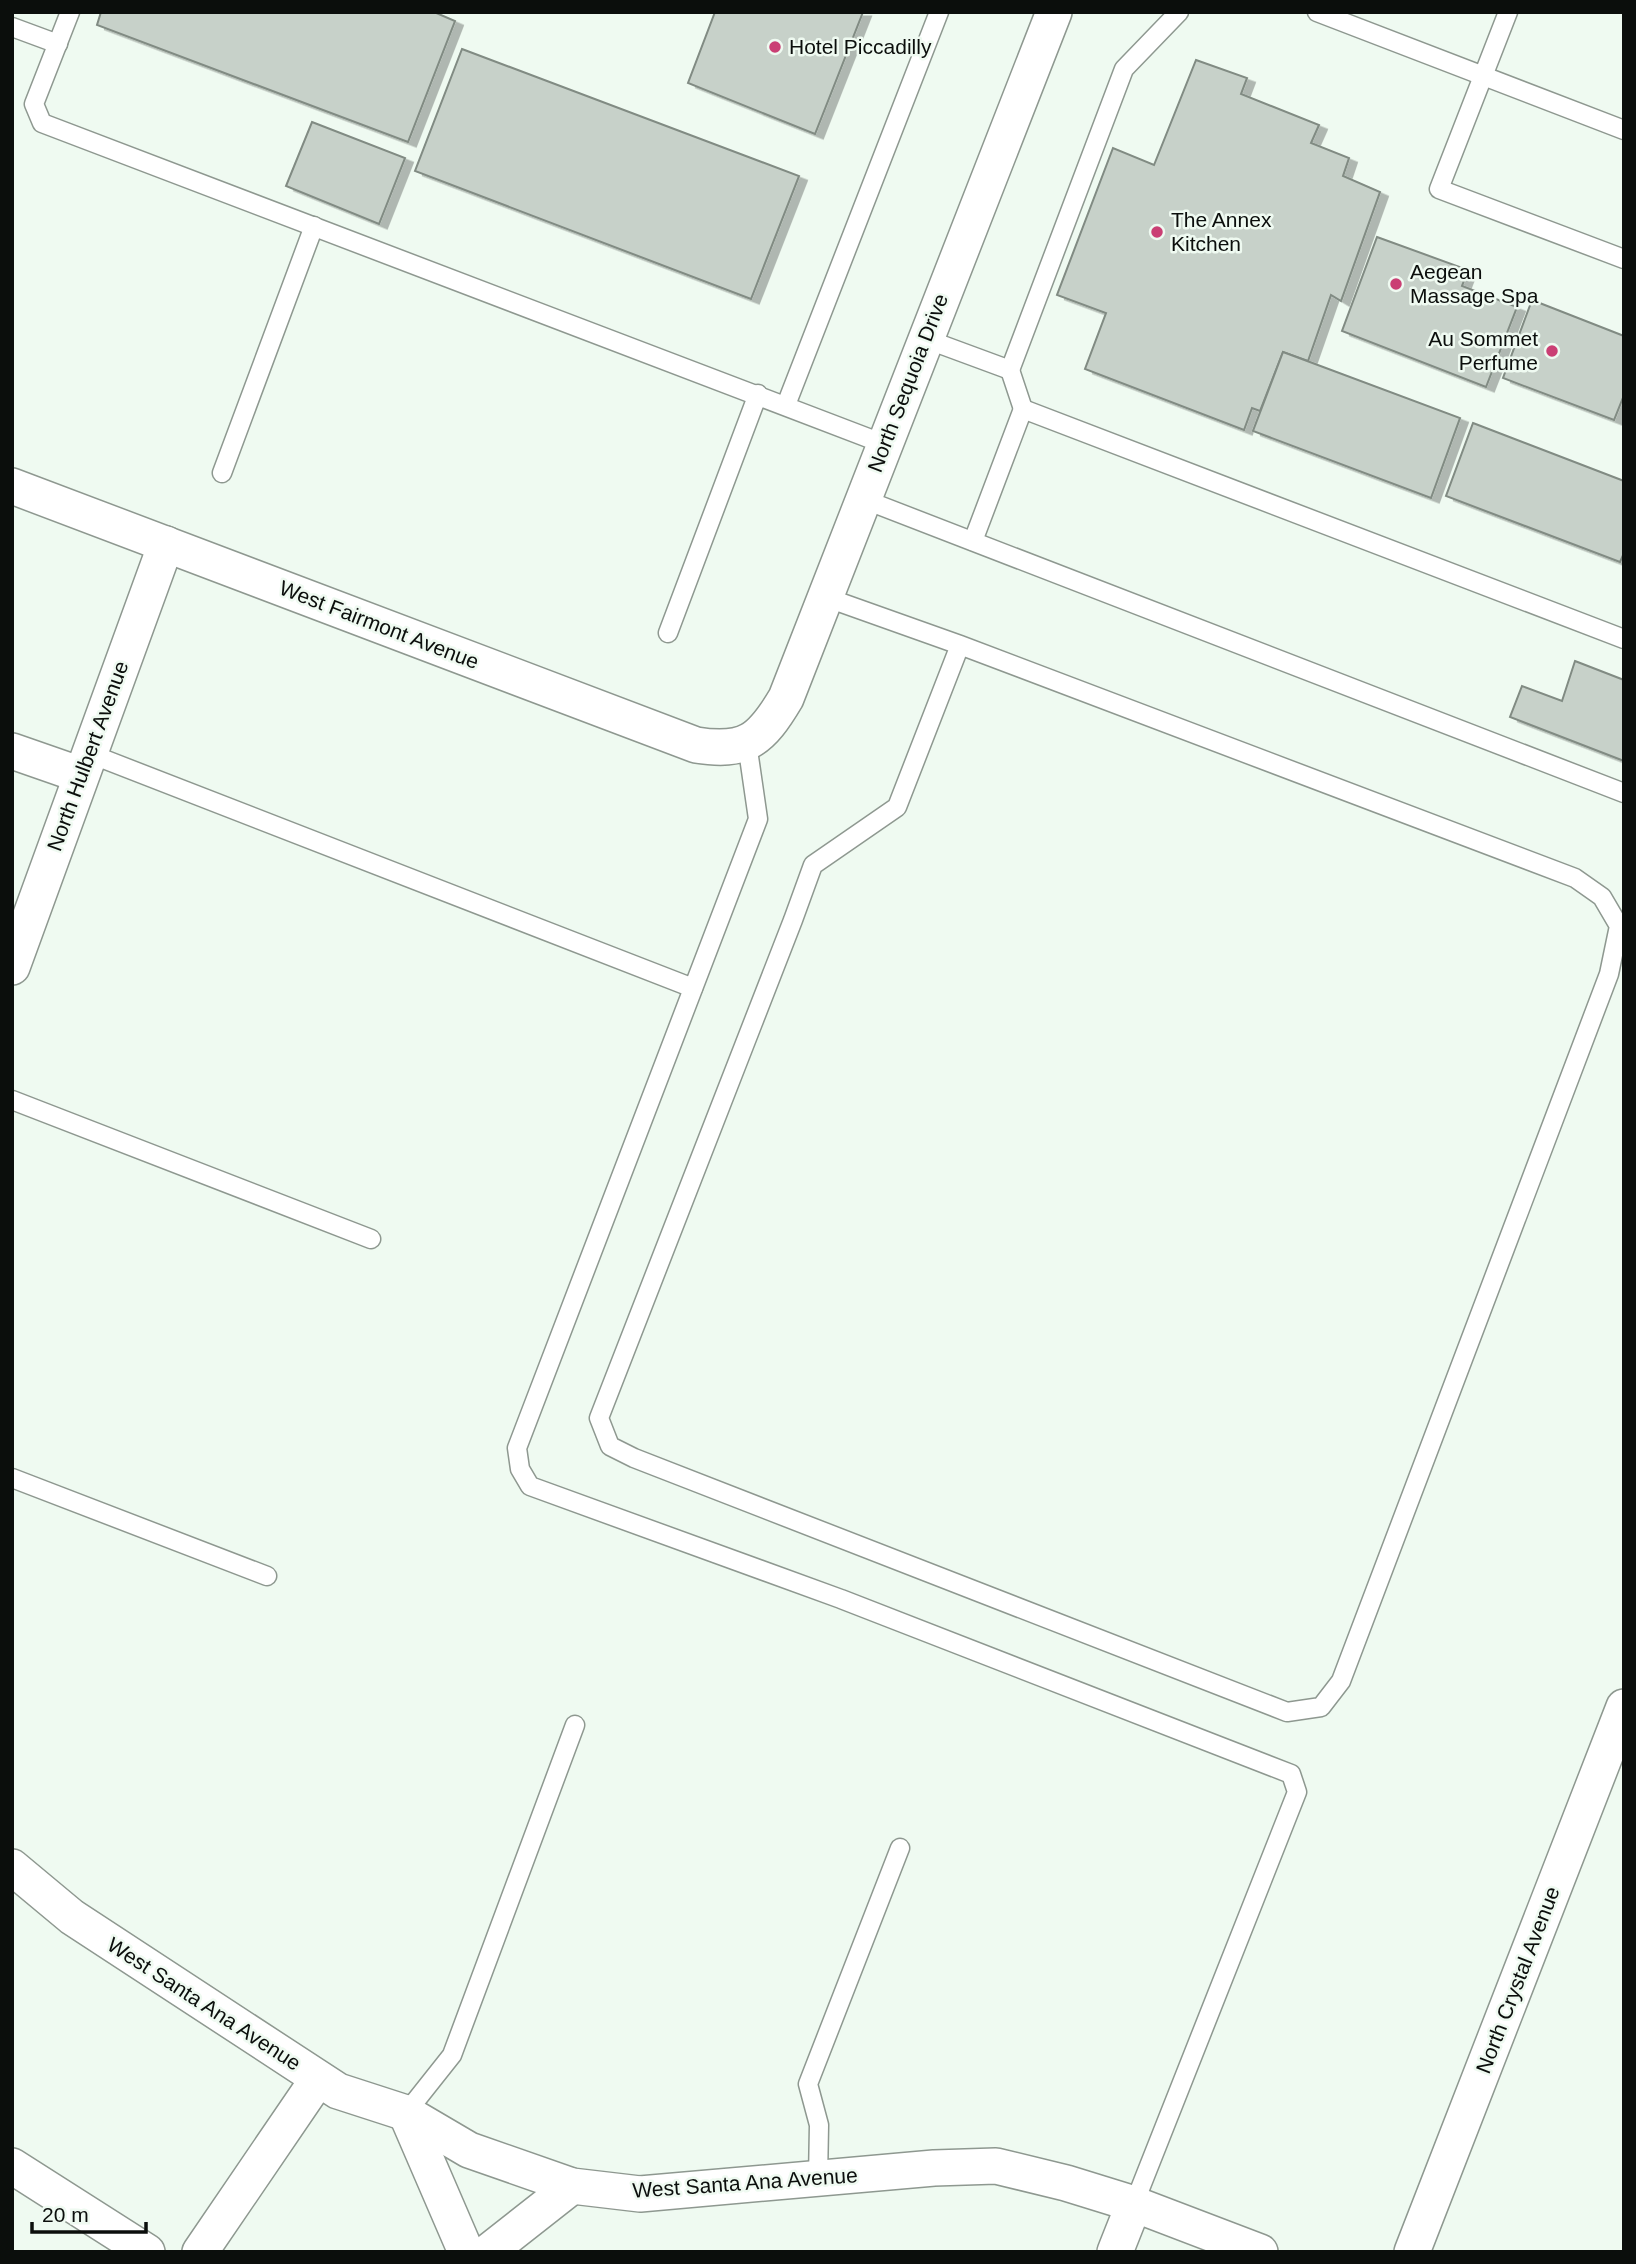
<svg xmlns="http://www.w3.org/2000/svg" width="1636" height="2264" viewBox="0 0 1636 2264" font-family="Helvetica,sans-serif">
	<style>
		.building { fill: #c7d1c9; stroke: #818b83; stroke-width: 2; filter: url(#shadow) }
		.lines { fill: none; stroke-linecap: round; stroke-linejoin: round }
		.service-casing { stroke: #8e9890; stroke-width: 21 }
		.minor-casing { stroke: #8e9890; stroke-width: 38 }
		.service { stroke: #fff; stroke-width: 18 }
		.minor { stroke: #fff; stroke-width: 35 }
		.poi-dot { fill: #ca3f74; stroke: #effaf1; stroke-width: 2.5 }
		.labels { text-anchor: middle; stroke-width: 5; stroke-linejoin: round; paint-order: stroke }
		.poi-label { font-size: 21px; fill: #0b0e0c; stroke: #effaf1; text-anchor: start }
		.street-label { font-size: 21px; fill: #0b0e0c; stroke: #effaf1 }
	</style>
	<defs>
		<filter id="shadow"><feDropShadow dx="8" dy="4.5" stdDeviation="0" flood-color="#0004"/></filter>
	</defs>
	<rect width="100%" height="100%" fill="#effaf1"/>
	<g class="building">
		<path d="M 101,12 L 434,12 L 455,21 L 408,142 L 97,25 Z"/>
		<path d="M 715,12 L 863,12 L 815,134 L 688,83 Z"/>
		<path d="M 462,49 L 799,176 L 751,299 L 415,171 Z"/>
		<path d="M 1196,60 L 1247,78 L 1241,94 L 1319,125 L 1311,143 L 1349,158 L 1343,176 L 1380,192 L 1341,301 L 1331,295 L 1308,361 L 1283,352 L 1260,411 L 1252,408 L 1244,430 L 1085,369 L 1106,313 L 1057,295 L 1113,148 L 1154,165 Z"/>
		<path d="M 312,122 L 405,158 L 379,224 L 286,186 Z"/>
		<path d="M 1377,237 L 1468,270 L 1462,286 L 1517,307 L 1486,387 L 1342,331 Z"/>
		<path d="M 1532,300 L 1624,336 L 1624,395 L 1614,420 L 1503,378 Z"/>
		<path d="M 1283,352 L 1460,418 L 1431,498 L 1253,431 Z"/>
		<path d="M 1473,423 L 1624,481 L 1624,553 L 1620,562 L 1446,496 Z"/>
		<path d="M 1575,661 L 1624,680 L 1624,761 L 1510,717 L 1522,686 L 1562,701 Z"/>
	</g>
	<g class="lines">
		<g class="service-casing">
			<g id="service">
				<path d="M 70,12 L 34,104 L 42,123 L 884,444"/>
				<path d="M 1317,12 L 1624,130"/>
				<path d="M 1508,12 L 1439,189 L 1624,259"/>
				<path d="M 12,27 L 58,44"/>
				<path d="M 926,339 L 1010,370 L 1124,69 L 1179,12"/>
				<path d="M 1010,370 L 1023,409"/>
				<path d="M 786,405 L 939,12"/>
				<path d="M 222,473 L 314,226"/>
				<path d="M 863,499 L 1624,793"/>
				<path d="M 973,541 L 1023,409 L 1624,639"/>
				<path d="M 825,597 L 960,645 L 1575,878 L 1602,897 L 1619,926 L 1609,974 L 1341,1681 L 1321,1707 L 1287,1712 L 634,1458 L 610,1446 L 599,1418 L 793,920 L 813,865 L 897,807 L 960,645"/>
				<path d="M 668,633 L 758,394"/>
				<path d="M 747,743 L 758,819 L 517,1448 L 520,1469 L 530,1486 L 841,1599 L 1291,1774 L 1297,1792 L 1134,2204"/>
				<path d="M 88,753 L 693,988"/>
				<path d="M 12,1100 L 371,1239"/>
				<path d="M 12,1478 L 267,1576"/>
				<path d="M 406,2113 L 452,2055 L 575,1725"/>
				<path d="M 818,2179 L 819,2125 L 808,2084 L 900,1848"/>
			</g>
		</g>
		<g class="minor-casing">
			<g id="minor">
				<path d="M 12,486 L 696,745 C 746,753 761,740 786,698 L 1054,12"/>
				<path d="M 12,751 L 81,775"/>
				<path d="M 12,967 L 166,544"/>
				<path d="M 12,1867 L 72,1917 L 338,2091 L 406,2113 L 469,2150 L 572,2186 L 640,2194 L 934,2168 L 996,2166 L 1066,2183 L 1134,2204 L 1260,2252"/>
				<path d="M 406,2113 L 466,2252"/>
				<path d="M 12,2166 L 147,2252"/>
				<path d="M 200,2252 L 318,2079"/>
				<path d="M 488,2252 L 572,2186"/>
				<path d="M 1115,2252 L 1134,2204"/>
				<path d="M 1412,2252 L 1624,1707"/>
			</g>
		</g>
		<use href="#service" class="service"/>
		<use href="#minor" class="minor"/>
	</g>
	<g class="poi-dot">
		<circle cx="775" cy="47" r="7"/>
		<circle cx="1157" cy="232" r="7"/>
		<circle cx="1396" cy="284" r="7"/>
		<circle cx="1552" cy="351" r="7"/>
	</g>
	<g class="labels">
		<g class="poi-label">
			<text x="789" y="54">Hotel Piccadilly</text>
			<text x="1171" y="227">The Annex<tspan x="1171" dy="24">Kitchen</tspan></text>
			<text x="1410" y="279">Aegean<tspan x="1410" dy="24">Massage Spa</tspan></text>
			<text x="1538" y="346" text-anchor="end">Au Sommet<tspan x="1538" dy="24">Perfume</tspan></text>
		</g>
		<g class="street-label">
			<text transform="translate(908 383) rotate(-69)" y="7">North Sequoia Drive</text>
			<text transform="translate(379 625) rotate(21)" y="7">West Fairmont Avenue</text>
			<text transform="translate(88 756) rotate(-70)" y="7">North Hulbert Avenue</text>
			<text transform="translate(1518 1980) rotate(-69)" y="7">North Crystal Avenue</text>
			<text transform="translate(204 2004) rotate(33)" y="7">West Santa Ana Avenue</text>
			<text transform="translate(745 2183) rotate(-4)" y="7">West Santa Ana Avenue</text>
		</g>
	</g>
	<rect width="1636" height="2264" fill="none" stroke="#0b0e0c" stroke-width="28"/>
	<path d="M32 2222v10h114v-10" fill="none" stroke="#0b0e0c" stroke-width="3.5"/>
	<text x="42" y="2222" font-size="21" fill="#0b0e0c" stroke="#effaf1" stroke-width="5" paint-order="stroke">20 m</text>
</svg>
